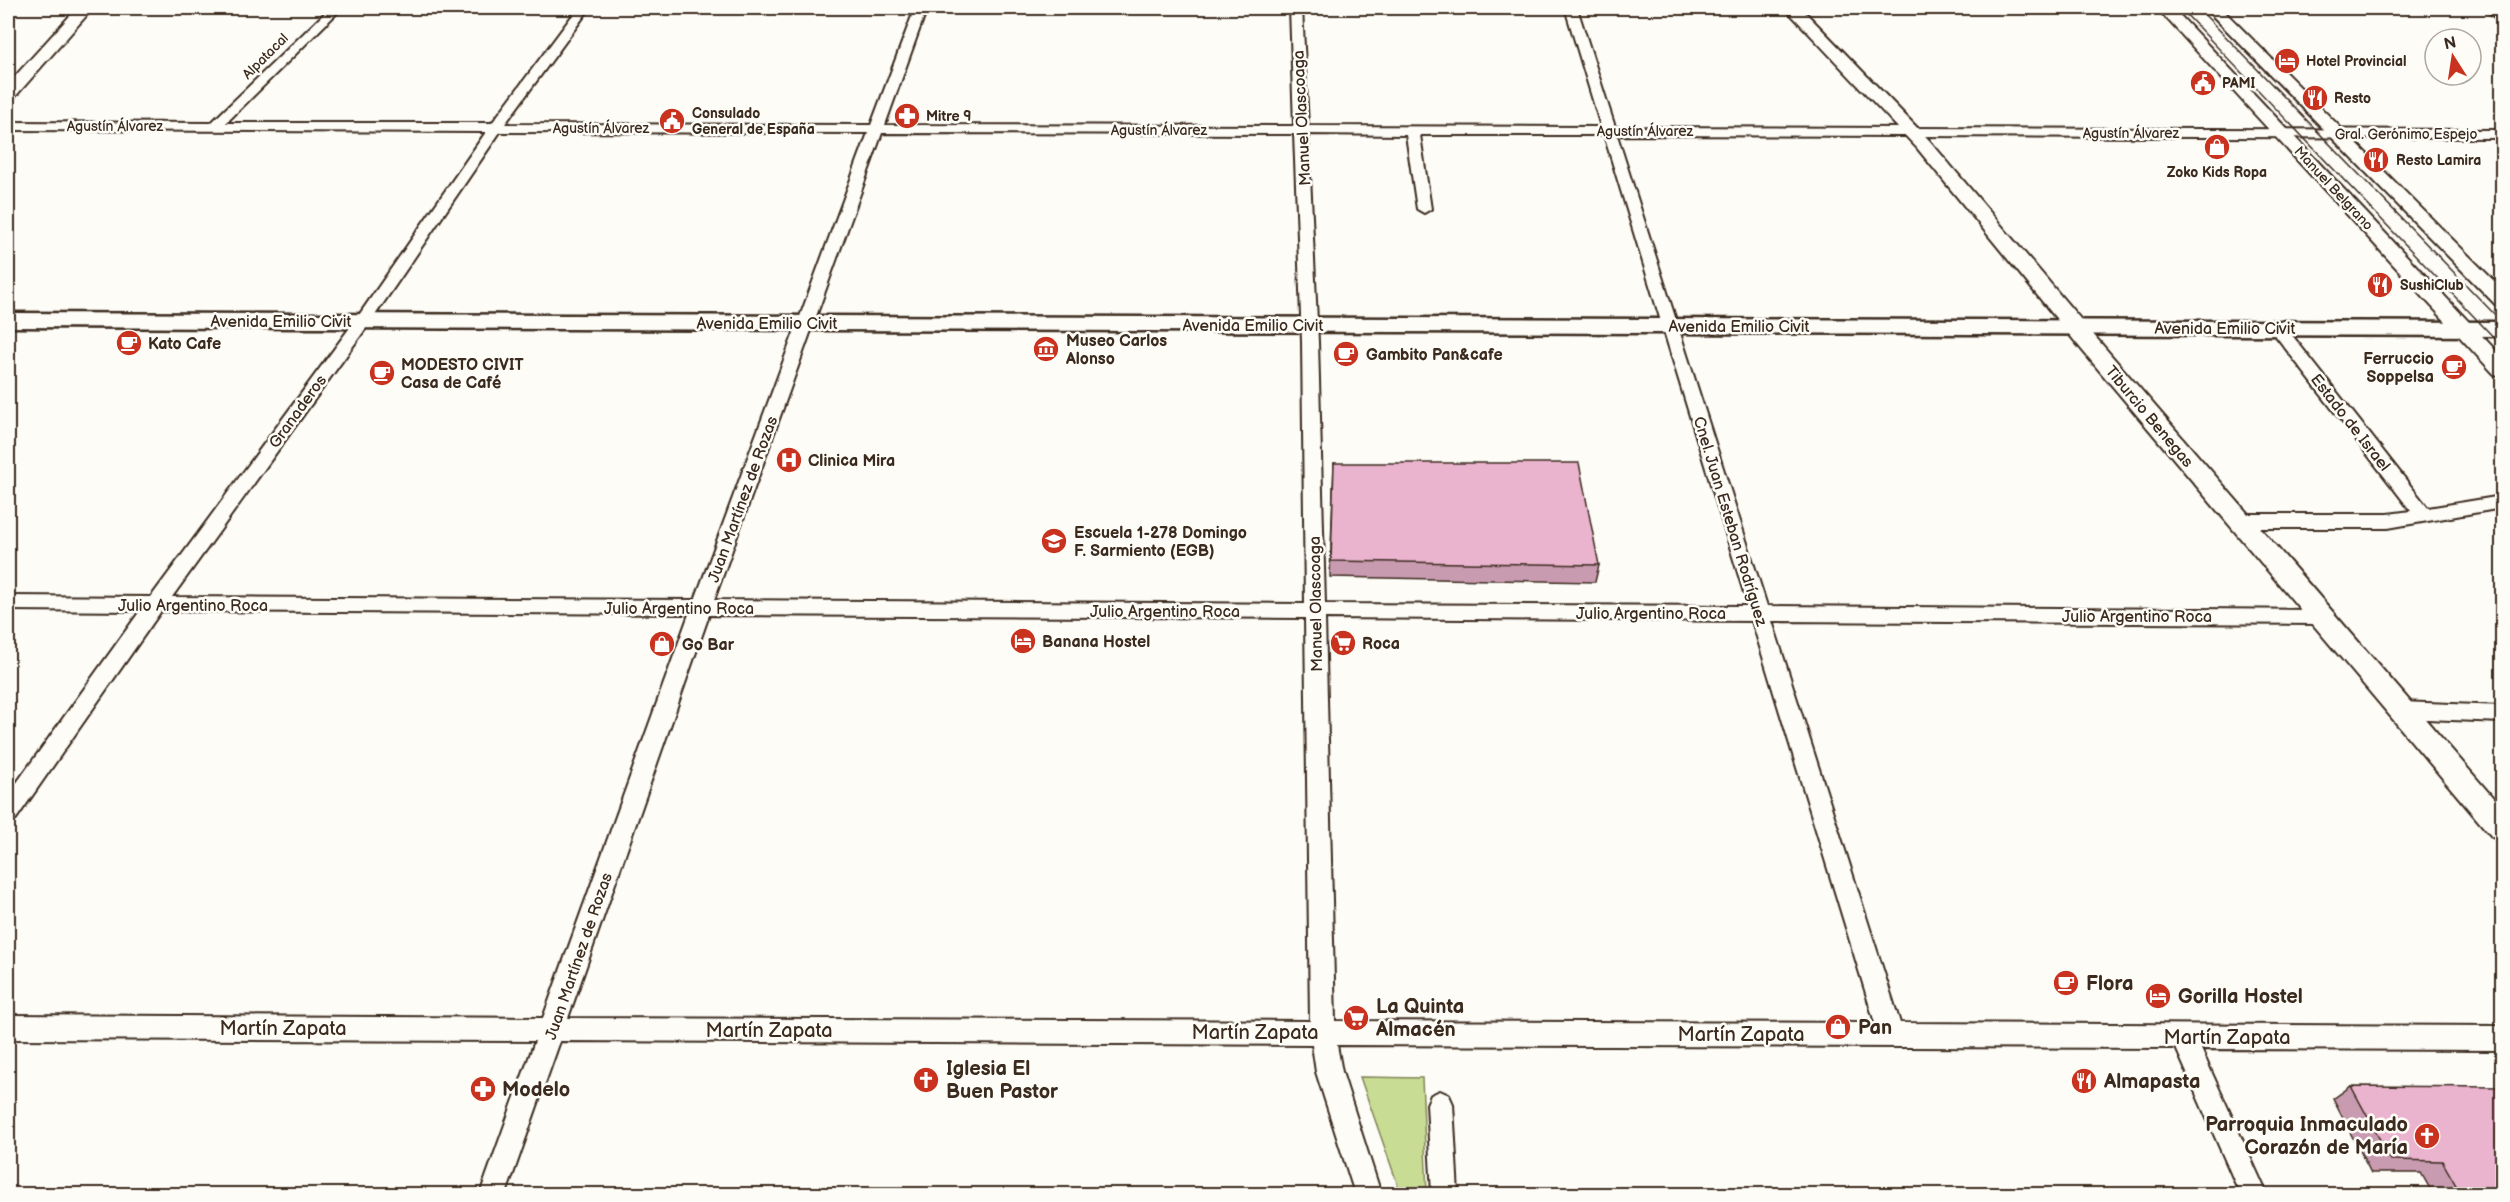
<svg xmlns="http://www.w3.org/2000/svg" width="2510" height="1202" viewBox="0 0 2510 1202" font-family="'Balsamiq Sans',sans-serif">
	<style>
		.green { fill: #c8dd93; stroke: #828458; stroke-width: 1.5 }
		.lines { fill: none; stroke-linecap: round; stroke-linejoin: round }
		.minor-casing { stroke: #3b2a1e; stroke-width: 4 }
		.tertiary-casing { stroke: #3b2a1e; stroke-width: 4 }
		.secondary-casing { stroke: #3b2a1e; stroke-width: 5 }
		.minor { fill: #fdfcf7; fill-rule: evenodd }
		.tertiary { fill: #fdfcf7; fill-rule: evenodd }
		.secondary { fill: #fdfcf7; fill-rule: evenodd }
		.tram { stroke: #3b2a1e; stroke-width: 1.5 }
		.wall { fill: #c99bb1; stroke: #3b2a1e; stroke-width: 1.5 }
		.building { fill: #eab4ce; stroke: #3b2a1e; stroke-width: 1.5 }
		.labels { text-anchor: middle; stroke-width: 5; stroke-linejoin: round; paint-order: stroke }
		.far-street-label { font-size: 14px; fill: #3b2a1e; stroke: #fdfcf7 }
		.far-poi-label { font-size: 14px; font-weight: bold; fill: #3b2a1e; stroke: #fdfcf7; text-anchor: start }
		.street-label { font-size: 16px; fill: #3b2a1e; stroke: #fdfcf7 }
		.poi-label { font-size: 16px; font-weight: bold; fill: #3b2a1e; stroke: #fdfcf7; text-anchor: start }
		.near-poi-label { font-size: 20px; font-weight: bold; fill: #3b2a1e; stroke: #fdfcf7; text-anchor: start }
		.near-street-label { font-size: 20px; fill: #3b2a1e; stroke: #fdfcf7 }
	</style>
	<rect width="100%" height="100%" fill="#fdfcf7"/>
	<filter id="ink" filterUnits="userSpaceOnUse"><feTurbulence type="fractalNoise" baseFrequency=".0167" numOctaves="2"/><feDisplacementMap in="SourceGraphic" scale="12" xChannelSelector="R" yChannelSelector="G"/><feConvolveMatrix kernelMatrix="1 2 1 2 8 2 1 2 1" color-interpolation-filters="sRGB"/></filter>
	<g filter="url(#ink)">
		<path class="green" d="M 1360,1077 L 1422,1078 L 1427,1194 L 1401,1194 Z"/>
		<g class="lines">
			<g class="minor-casing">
				<g id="minor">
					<path d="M 330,8 L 342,8 L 226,123 L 492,123 L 578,8 L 590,8 L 505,124 L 871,125 L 915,8 L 927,8 L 885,125 L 1294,126 L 1290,8 L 1302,8 L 1308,126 L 1601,127 L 1565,8 L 1577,8 L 1615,127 L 2502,130 L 2502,138 L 1617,135 L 1767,606 L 2322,610 L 2329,612 L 2332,617 L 2329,622 L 2322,624 L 1772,621 L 1900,1023 L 2502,1026 L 2502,1050 L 2201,1049 L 2267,1194 L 2240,1194 L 2176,1048 L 1337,1045 L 1342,1072 L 1381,1194 L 1355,1194 L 1316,1072 L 1312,1045 L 560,1041 L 506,1194 L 480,1194 L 535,1041 L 8,1039 L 8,1015 L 543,1018 L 689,614 L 161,611 L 16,819 L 8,821 L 8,795 L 140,611 L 8,610 L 8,596 L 151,597 L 357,318 L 486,132 L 8,130 L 8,122 L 211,123 ZM 500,132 L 868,133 L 695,600 L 172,597 L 369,324 ZM 882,133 L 1294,134 L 1302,342 L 1305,604 L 714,600 ZM 1308,134 L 1406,135 L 1417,209 L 1424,213 L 1431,209 L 1420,135 L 1604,135 L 1748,606 L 1325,604 L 1318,342 ZM 709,615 L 1305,618 L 1310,1021 L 568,1018 ZM 1325,618 L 1752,621 L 1875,1023 L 1335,1021 Z"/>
					<path d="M 2278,323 L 2284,325 L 2428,508 L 2502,496 L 2502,508 L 2388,528 L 2240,528 L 2233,526 L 2231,521 L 2233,516 L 2240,514 L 2388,514 L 2411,511 L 2272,331 L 2270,328 L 2272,325 Z"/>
					<path d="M 2401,702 L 2502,706 L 2502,722 L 2401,718 L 2394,716 L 2391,710 L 2394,704 Z"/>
					<path d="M 1440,1091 L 1449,1095 L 1453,1104 L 1458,1194 L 1432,1194 L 1427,1104 L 1431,1095 Z"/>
				</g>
			</g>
			<g class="tertiary-casing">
				<g id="tertiary">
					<path d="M 77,8 L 93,8 L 14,98 L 8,99 L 8,84 Z"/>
					<path d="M 1785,8 L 1801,8 L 1929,140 L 2098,340 L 2502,808 L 2502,840 L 2492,837 L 2082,350 L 1917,148 Z"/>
					<path d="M 2157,8 L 2173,8 L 2502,357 L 2502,376 L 2494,374 Z"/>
					<path d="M 2205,8 L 2221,8 L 2502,289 L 2502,306 L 2495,304 Z"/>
				</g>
			</g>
			<g class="secondary-casing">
				<g id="secondary">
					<path d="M 2485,8 L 2502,8 L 2502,19 L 2496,18 Z"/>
					<path d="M 8,313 L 2502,322 L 2502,336 L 8,327 Z"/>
				</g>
			</g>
			<use href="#minor" class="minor"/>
			<use href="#tertiary" class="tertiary"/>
			<use href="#secondary" class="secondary"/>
			<g class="tram">
				<path d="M 2180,8 L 2502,346"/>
				<path d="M 2198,8 L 2502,322"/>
			</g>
		</g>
		<g class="wall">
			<path d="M 1334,463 L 1599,565 L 1595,582 L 1330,577 Z"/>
			<path d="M 2351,1086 L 2502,1194 L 2433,1194 L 2421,1173 L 2371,1173 L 2333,1099 Z"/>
		</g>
		<g class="building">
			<path d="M 1334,463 L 1579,463 L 1599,565 L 1331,561 Z"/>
			<path d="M 2351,1086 L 2502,1087 L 2502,1194 L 2461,1194 L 2442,1161 L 2391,1160 Z"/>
		</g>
	</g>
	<defs>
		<g id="hotel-disc" transform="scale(1.35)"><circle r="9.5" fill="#c8321e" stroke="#fdfcf7"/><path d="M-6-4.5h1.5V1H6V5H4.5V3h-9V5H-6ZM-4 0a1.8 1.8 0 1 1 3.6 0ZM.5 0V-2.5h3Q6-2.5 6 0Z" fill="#fff"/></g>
		<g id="civic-disc" transform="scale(1.35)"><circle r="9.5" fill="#c8321e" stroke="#fdfcf7"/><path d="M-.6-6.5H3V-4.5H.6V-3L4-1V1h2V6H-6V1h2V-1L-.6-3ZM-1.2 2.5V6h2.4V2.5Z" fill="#fff"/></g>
		<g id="restaurant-disc" transform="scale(1.35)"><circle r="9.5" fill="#c8321e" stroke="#fdfcf7"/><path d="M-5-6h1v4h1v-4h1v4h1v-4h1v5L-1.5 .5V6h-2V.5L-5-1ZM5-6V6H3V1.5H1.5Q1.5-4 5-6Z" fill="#fff"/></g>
		<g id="pharmacy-disc" transform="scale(1.35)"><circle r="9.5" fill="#c8321e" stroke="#fdfcf7"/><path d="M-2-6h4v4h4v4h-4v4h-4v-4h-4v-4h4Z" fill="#fff"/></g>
		<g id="shop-disc" transform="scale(1.35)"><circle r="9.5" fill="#c8321e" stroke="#fdfcf7"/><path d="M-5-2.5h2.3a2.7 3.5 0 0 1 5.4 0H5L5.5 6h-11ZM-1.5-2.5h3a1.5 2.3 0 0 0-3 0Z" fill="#fff"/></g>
		<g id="cafe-disc" transform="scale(1.35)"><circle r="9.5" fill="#c8321e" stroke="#fdfcf7"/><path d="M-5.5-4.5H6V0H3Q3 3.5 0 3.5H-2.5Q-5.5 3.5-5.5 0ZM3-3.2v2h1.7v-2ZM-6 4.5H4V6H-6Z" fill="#fff"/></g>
		<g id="museum-disc" transform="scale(1.35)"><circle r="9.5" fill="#c8321e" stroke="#fdfcf7"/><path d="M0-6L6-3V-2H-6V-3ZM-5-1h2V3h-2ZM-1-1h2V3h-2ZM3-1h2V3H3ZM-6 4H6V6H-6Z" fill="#fff"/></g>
		<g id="hospital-disc" transform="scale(1.35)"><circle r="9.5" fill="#c8321e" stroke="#fdfcf7"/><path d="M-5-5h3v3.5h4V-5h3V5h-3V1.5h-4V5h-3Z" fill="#fff"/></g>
		<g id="school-disc" transform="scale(1.35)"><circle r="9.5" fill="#c8321e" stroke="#fdfcf7"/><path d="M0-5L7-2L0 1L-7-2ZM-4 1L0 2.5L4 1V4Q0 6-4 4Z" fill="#fff"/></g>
		<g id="supermarket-disc" transform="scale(1.35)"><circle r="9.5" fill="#c8321e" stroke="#fdfcf7"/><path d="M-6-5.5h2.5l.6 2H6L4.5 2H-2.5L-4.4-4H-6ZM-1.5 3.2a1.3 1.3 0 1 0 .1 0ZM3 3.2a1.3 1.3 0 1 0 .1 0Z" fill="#fff"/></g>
		<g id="church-disc" transform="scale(1.35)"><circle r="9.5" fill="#c8321e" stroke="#fdfcf7"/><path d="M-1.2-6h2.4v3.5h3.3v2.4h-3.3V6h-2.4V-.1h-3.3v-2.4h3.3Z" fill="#fff"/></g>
	</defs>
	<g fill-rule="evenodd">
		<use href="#hotel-disc" x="2287" y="61"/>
		<use href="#civic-disc" x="2203" y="83"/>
		<use href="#restaurant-disc" x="2315" y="98"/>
		<use href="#pharmacy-disc" x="907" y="116"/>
		<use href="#civic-disc" x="672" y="121"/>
		<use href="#shop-disc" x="2217" y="147"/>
		<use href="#restaurant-disc" x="2376" y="160"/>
		<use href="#restaurant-disc" x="2380" y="285"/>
		<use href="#cafe-disc" x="129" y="343"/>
		<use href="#museum-disc" x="1046" y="349"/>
		<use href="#cafe-disc" x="1346" y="354"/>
		<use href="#cafe-disc" x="2454" y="367"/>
		<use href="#cafe-disc" x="382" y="373"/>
		<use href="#hospital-disc" x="789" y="460"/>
		<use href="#school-disc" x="1054" y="541"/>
		<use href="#hotel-disc" x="1023" y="641"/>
		<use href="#supermarket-disc" x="1343" y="643"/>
		<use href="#shop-disc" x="662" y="644"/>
		<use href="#cafe-disc" x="2066" y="983"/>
		<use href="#hotel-disc" x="2158" y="996"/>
		<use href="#supermarket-disc" x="1356" y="1018"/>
		<use href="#shop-disc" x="1838" y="1027"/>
		<use href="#church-disc" x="926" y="1080"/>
		<use href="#restaurant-disc" x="2084" y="1081"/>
		<use href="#pharmacy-disc" x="483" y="1089"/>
		<use href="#church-disc" x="2427" y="1136"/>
	</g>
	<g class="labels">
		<g class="far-street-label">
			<text transform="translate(265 56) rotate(-45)" y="5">Alpatacal</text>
			<text x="115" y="131">Agustín Álvarez</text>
			<text x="601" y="133">Agustín Álvarez</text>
			<text x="1159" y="135">Agustín Álvarez</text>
			<text x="1645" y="136">Agustín Álvarez</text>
			<text x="2131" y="138">Agustín Álvarez</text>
			<text x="2406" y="139">Gral. Gerónimo Espejo</text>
			<text transform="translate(2334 188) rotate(47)" y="5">Manuel Belgrano</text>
		</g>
		<g class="far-poi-label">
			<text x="2306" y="66">Hotel Provincial</text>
			<text x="2222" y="88">PAMI</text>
			<text x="2334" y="103">Resto</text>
			<text x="692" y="118">Consulado<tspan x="692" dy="16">General de España</tspan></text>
			<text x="926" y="121">Mitre 9</text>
			<text x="2396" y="165">Resto Lamira</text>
			<text x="2217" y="177" text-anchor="middle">Zoko Kids Ropa</text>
			<text x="2400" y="290">SushiClub</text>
		</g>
		<g class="street-label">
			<text transform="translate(1301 118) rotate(-93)" y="6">Manuel Olascoaga</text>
			<text x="281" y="327">Avenida Emilio Civit</text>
			<text x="767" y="329">Avenida Emilio Civit</text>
			<text x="1253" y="331">Avenida Emilio Civit</text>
			<text x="1739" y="332">Avenida Emilio Civit</text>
			<text x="2225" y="334">Avenida Emilio Civit</text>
			<text transform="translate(297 411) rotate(-54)" y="6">Granaderos</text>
			<text transform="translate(2150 416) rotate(50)" y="6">Tiburcio Benegas</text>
			<text transform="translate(2351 422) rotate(52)" y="6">Estado de Israel</text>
			<text transform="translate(742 499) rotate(-70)" y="6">Juan Martínez de Rozas</text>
			<text transform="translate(1731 521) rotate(73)" y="6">Cnel. Juan Esteban Rodríguez</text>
			<text transform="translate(1315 604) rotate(-91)" y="6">Manuel Olascoaga</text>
			<text x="193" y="611">Julio Argentino Roca</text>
			<text x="679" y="614">Julio Argentino Roca</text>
			<text x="1165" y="617">Julio Argentino Roca</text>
			<text x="1651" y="619">Julio Argentino Roca</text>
			<text x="2137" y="622">Julio Argentino Roca</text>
			<text transform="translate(578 956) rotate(-71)" y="6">Juan Martínez de Rozas</text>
		</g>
		<g class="poi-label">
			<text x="1066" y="346">Museo Carlos<tspan x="1066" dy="18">Alonso</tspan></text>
			<text x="148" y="349">Kato Cafe</text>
			<text x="1366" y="360">Gambito Pan&amp;cafe</text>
			<text x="2434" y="364" text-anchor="end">Ferruccio<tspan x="2434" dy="18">Soppelsa</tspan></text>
			<text x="401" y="370">MODESTO CIVIT<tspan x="401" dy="18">Casa de Café</tspan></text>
			<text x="808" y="466">Clinica Mira</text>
			<text x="1074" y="538">Escuela 1-278 Domingo<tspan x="1074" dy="18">F. Sarmiento (EGB)</tspan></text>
			<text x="1042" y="647">Banana Hostel</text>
			<text x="1362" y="649">Roca</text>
			<text x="682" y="650">Go Bar</text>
		</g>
		<g class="near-poi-label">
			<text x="2086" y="990">Flora</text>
			<text x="2178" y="1003">Gorilla Hostel</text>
			<text x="1376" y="1013">La Quinta<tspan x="1376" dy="23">Almacén</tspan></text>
			<text x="1858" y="1034">Pan</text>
			<text x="946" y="1075">Iglesia El<tspan x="946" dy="23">Buen Pastor</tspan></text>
			<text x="2104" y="1088">Almapasta</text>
			<text x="502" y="1096">Modelo</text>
			<text x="2408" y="1131" text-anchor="end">Parroquia Inmaculado<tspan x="2408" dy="23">Corazón de María</tspan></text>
		</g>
		<g class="near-street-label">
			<text x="283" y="1035">Martín Zapata</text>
			<text x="769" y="1037">Martín Zapata</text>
			<text x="1255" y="1039">Martín Zapata</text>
			<text x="1741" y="1041">Martín Zapata</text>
			<text x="2227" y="1044">Martín Zapata</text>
		</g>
	</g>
	<rect width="2510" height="1202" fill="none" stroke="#fdfcf7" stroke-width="30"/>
	<rect x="15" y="15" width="2480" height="1172" fill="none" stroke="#3b2a1e" stroke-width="2" filter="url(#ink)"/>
	<g transform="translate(2453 57) rotate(348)"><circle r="28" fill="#fdfcf7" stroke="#afa8a0" stroke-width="1.5"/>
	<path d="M0-4.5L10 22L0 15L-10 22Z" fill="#c8321e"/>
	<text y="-9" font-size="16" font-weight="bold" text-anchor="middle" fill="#3b2a1e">N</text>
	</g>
</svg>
